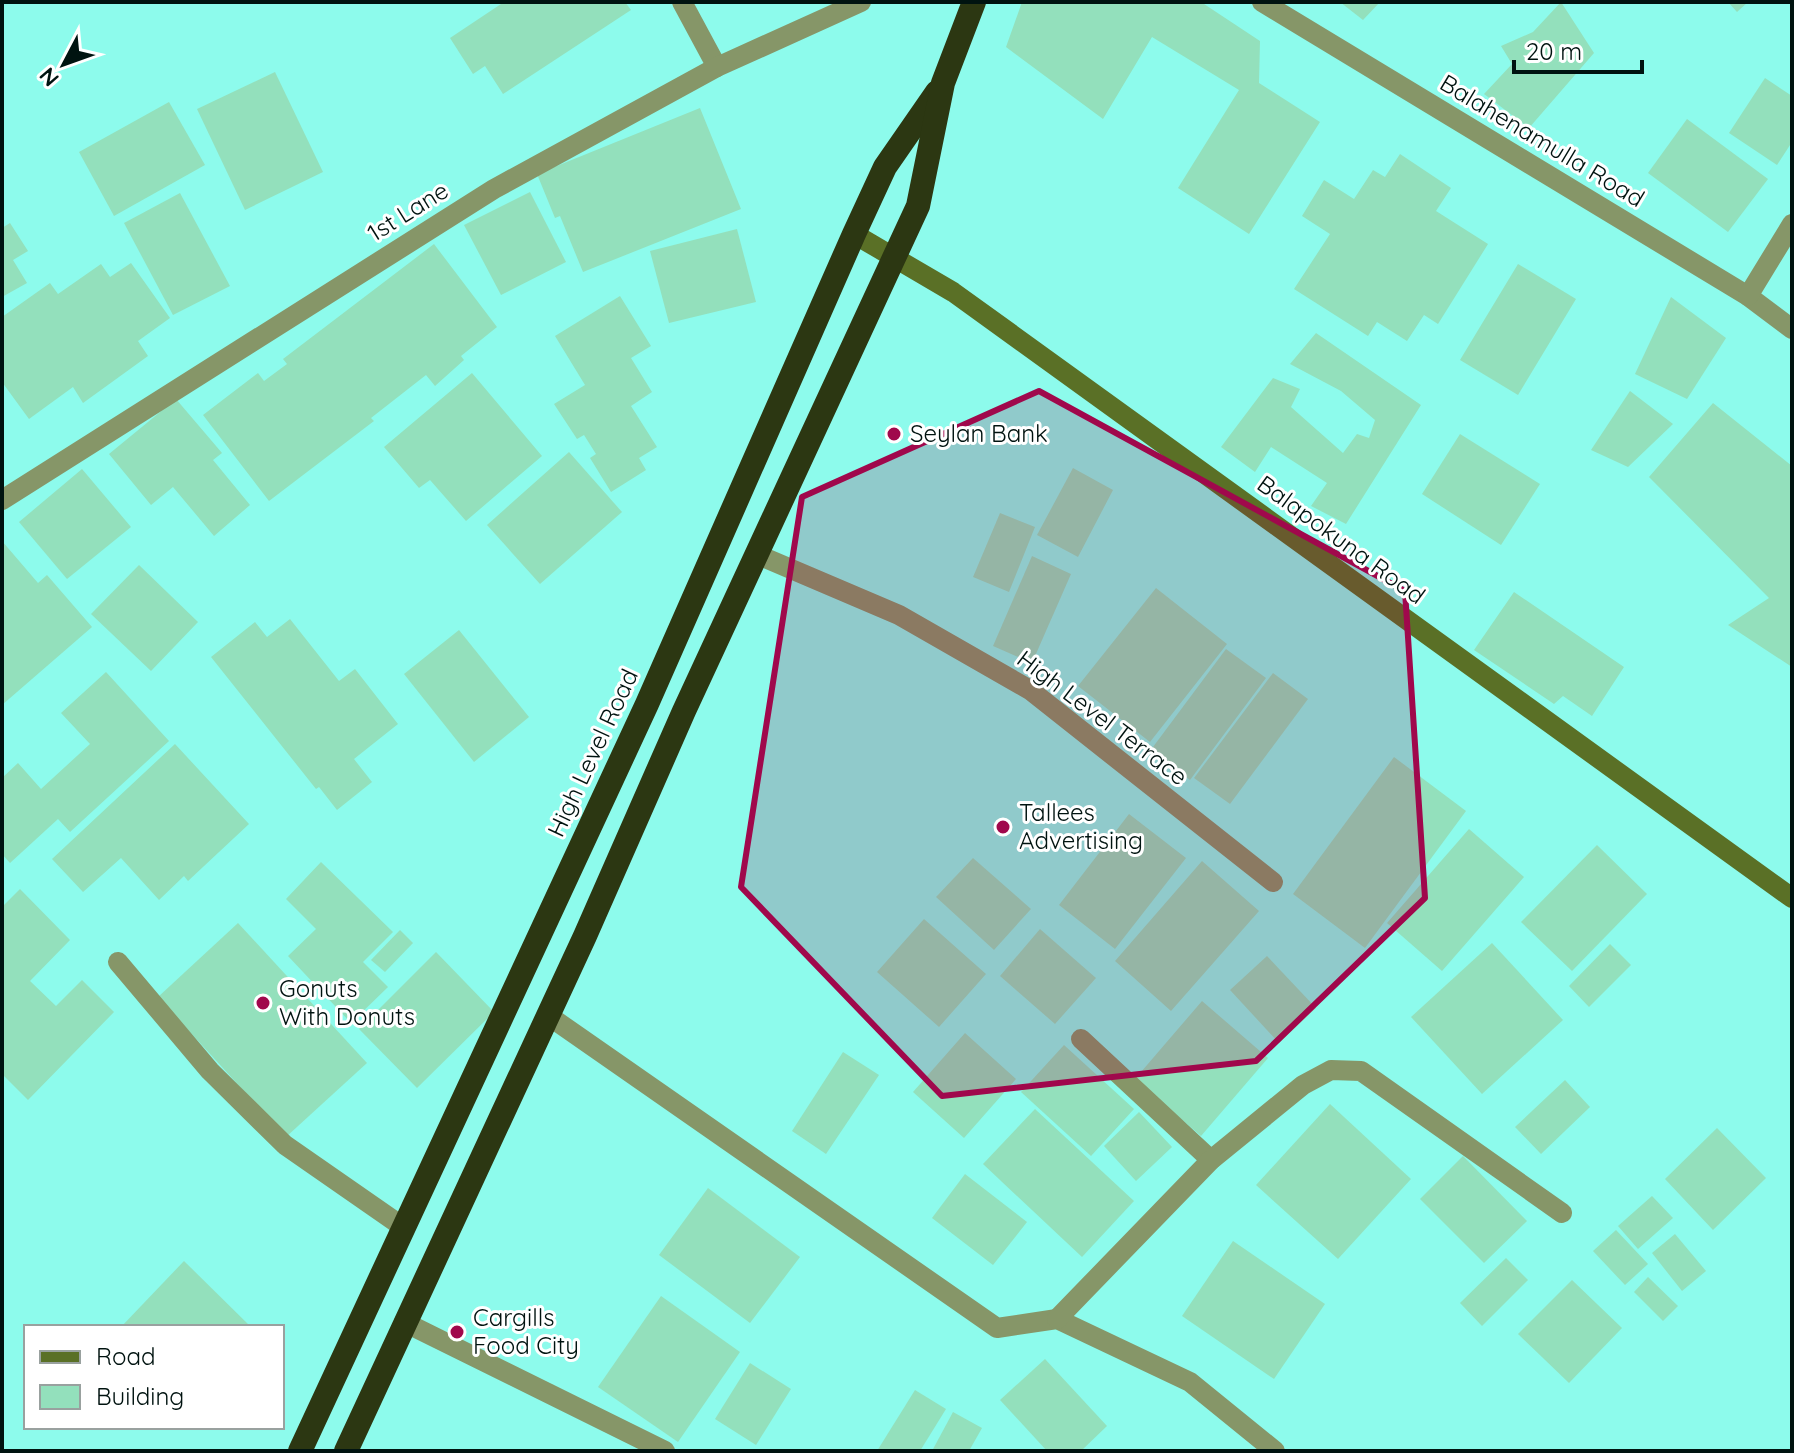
<svg xmlns="http://www.w3.org/2000/svg" width="1794" height="1453" viewBox="0 0 1794 1453" font-family="Quicksand,sans-serif">
	<style>
		.building { fill: #93e0bc }
		.lines { fill: none; stroke-linecap: round; stroke-linejoin: round }
		.lane { stroke: #869668; stroke-width: 20 }
		.street { stroke: #869668; stroke-width: 20 }
		.secondary { stroke: #5a7026; stroke-width: 20 }
		.highway { stroke: #2c3712; stroke-width: 24 }
		.marked { fill: #a0084c; fill-opacity: 0.2; stroke: #a0084c; stroke-width: 6; stroke-linejoin: round }
		.poi-dot { fill: #a0084c; stroke: #fff; stroke-width: 3 }
		.labels { text-anchor: middle; stroke-width: 6; stroke-linejoin: round; paint-order: stroke }
		.street-label { font-size: 24px; fill: #001310; stroke: #fff }
		.poi-label { font-size: 24px; fill: #001310; stroke: #fff; text-anchor: start }
	</style>
	<rect width="100%" height="100%" fill="#8dfbec"/>
	<g class="building">
		<path d="M 504,2 L 625,2 L 631,10 L 503,94 L 485,66 L 473,74 L 450,38 Z"/>
		<path d="M 1022,2 L 1201,2 L 1260,41 L 1259,83 L 1320,122 L 1249,234 L 1178,188 L 1239,90 L 1152,37 L 1103,119 L 1006,47 Z"/>
		<path d="M 1340,2 L 1380,2 L 1363,20 Z"/>
		<path d="M 1561,2 L 1594,53 L 1529,128 L 1484,94 L 1512,64 L 1501,46 L 1533,32 Z"/>
		<path d="M 1728,2 L 1748,2 L 1737,12 Z"/>
		<path d="M 275,72 L 323,172 L 245,210 L 197,109 Z"/>
		<path d="M 1765,78 L 1792,96 L 1792,142 L 1777,165 L 1729,133 Z"/>
		<path d="M 169,102 L 205,165 L 114,216 L 79,152 Z"/>
		<path d="M 700,108 L 741,209 L 583,272 L 560,216 L 555,218 L 537,174 Z"/>
		<path d="M 1687,119 L 1768,179 L 1728,232 L 1648,173 Z"/>
		<path d="M 1400,154 L 1451,188 L 1436,211 L 1488,244 L 1438,324 L 1424,315 L 1407,341 L 1377,322 L 1368,336 L 1294,289 L 1330,234 L 1302,216 L 1324,180 L 1354,199 L 1373,170 L 1385,177 Z"/>
		<path d="M 530,192 L 566,262 L 501,295 L 464,225 Z"/>
		<path d="M 180,193 L 230,286 L 173,315 L 124,223 Z"/>
		<path d="M 10,223 L 28,251 L 13,260 L 27,283 L 2,297 L 2,228 Z"/>
		<path d="M 737,229 L 756,302 L 669,323 L 650,251 Z"/>
		<path d="M 434,244 L 497,327 L 461,356 L 464,360 L 435,386 L 426,375 L 371,418 L 374,421 L 269,501 L 203,415 L 258,373 L 264,381 L 287,364 L 283,359 Z"/>
		<path d="M 131,263 L 170,318 L 138,341 L 148,356 L 83,403 L 73,387 L 29,419 L 2,382 L 2,317 L 50,283 L 58,294 L 101,264 L 110,277 Z"/>
		<path d="M 1518,264 L 1576,299 L 1518,395 L 1460,360 Z"/>
		<path d="M 620,296 L 651,346 L 631,358 L 652,392 L 631,406 L 657,447 L 639,458 L 646,470 L 611,492 L 590,458 L 596,454 L 584,435 L 577,439 L 554,404 L 585,385 L 555,336 Z"/>
		<path d="M 1671,297 L 1726,338 L 1687,399 L 1635,374 Z"/>
		<path d="M 1316,333 L 1421,405 L 1346,524 L 1311,506 L 1327,483 L 1271,447 L 1255,472 L 1221,447 L 1273,378 L 1300,389 L 1291,407 L 1343,453 L 1357,434 L 1369,438 L 1375,420 L 1341,391 L 1290,364 Z"/>
		<path d="M 472,373 L 542,456 L 466,521 L 430,480 L 419,488 L 384,447 Z"/>
		<path d="M 1630,391 L 1673,424 L 1628,467 L 1591,450 Z"/>
		<path d="M 176,399 L 222,453 L 213,460 L 250,505 L 214,536 L 173,487 L 151,505 L 109,454 Z"/>
		<path d="M 1713,403 L 1792,466 L 1792,667 L 1728,625 L 1769,598 L 1649,477 Z"/>
		<path d="M 1460,434 L 1540,484 L 1501,545 L 1422,494 Z"/>
		<path d="M 569,452 L 622,512 L 540,584 L 487,525 Z"/>
		<path d="M 1073,468 L 1113,490 L 1078,557 L 1037,535 Z"/>
		<path d="M 82,469 L 131,527 L 67,579 L 19,522 Z"/>
		<path d="M 1000,513 L 1035,527 L 1009,592 L 973,577 Z"/>
		<path d="M 2,541 L 38,583 L 47,575 L 92,627 L 2,705 Z"/>
		<path d="M 1032,556 L 1071,574 L 1032,663 L 993,646 Z"/>
		<path d="M 139,565 L 198,622 L 151,671 L 91,614 Z"/>
		<path d="M 1156,588 L 1227,644 L 1150,742 L 1078,686 Z"/>
		<path d="M 1514,592 L 1624,667 L 1592,716 L 1563,696 L 1554,704 L 1474,650 Z"/>
		<path d="M 290,619 L 339,681 L 355,669 L 398,724 L 354,759 L 372,782 L 337,810 L 319,787 L 316,789 L 211,657 L 255,622 L 267,637 Z"/>
		<path d="M 459,630 L 529,717 L 474,762 L 404,674 Z"/>
		<path d="M 1226,649 L 1266,678 L 1190,780 L 1150,751 Z"/>
		<path d="M 106,672 L 169,741 L 70,832 L 58,819 L 10,863 L 2,854 L 2,778 L 18,763 L 41,789 L 90,744 L 61,713 Z"/>
		<path d="M 1273,673 L 1308,699 L 1230,804 L 1194,778 Z"/>
		<path d="M 175,744 L 249,824 L 188,881 L 184,876 L 159,900 L 121,858 L 83,892 L 52,859 Z"/>
		<path d="M 1394,757 L 1466,811 L 1365,948 L 1293,894 Z"/>
		<path d="M 1129,814 L 1186,858 L 1115,949 L 1059,905 Z"/>
		<path d="M 1469,829 L 1524,877 L 1442,971 L 1387,923 Z"/>
		<path d="M 1597,845 L 1647,894 L 1572,971 L 1521,922 Z"/>
		<path d="M 973,858 L 1031,909 L 994,950 L 936,897 Z"/>
		<path d="M 1202,861 L 1259,911 L 1171,1011 L 1115,961 Z"/>
		<path d="M 321,862 L 393,932 L 363,962 L 388,987 L 351,1023 L 288,956 L 316,929 L 286,899 Z"/>
		<path d="M 20,889 L 70,940 L 30,981 L 56,1006 L 82,980 L 114,1012 L 28,1100 L 2,1074 L 2,903 L 4,905 Z"/>
		<path d="M 924,919 L 986,974 L 939,1027 L 877,972 Z"/>
		<path d="M 238,923 L 367,1063 L 286,1137 L 158,997 Z"/>
		<path d="M 1040,929 L 1096,978 L 1055,1024 L 1000,976 Z"/>
		<path d="M 400,930 L 413,943 L 385,972 L 371,960 Z"/>
		<path d="M 1492,943 L 1563,1020 L 1482,1094 L 1411,1017 Z"/>
		<path d="M 1610,944 L 1631,965 L 1589,1007 L 1569,986 Z"/>
		<path d="M 436,952 L 494,1012 L 417,1088 L 359,1029 Z"/>
		<path d="M 1267,956 L 1316,1008 L 1279,1043 L 1230,990 Z"/>
		<path d="M 1202,1001 L 1268,1058 L 1201,1136 L 1135,1079 Z"/>
		<path d="M 965,1033 L 1016,1079 L 964,1138 L 913,1092 Z"/>
		<path d="M 1064,1045 L 1134,1109 L 1091,1156 L 1021,1092 Z"/>
		<path d="M 843,1052 L 879,1075 L 826,1154 L 792,1131 Z"/>
		<path d="M 1565,1080 L 1590,1107 L 1541,1154 L 1515,1127 Z"/>
		<path d="M 1330,1104 L 1411,1179 L 1338,1259 L 1256,1185 Z"/>
		<path d="M 1035,1109 L 1134,1201 L 1082,1257 L 983,1164 Z"/>
		<path d="M 1139,1112 L 1172,1147 L 1136,1181 L 1104,1146 Z"/>
		<path d="M 1717,1128 L 1766,1178 L 1713,1230 L 1665,1179 Z"/>
		<path d="M 1463,1156 L 1527,1221 L 1484,1263 L 1420,1199 Z"/>
		<path d="M 965,1174 L 1027,1222 L 993,1265 L 932,1218 Z"/>
		<path d="M 708,1188 L 800,1257 L 750,1323 L 659,1255 Z"/>
		<path d="M 1652,1196 L 1673,1218 L 1638,1249 L 1618,1226 Z"/>
		<path d="M 1616,1230 L 1648,1264 L 1625,1285 L 1593,1251 Z"/>
		<path d="M 1675,1234 L 1706,1271 L 1682,1291 L 1652,1253 Z"/>
		<path d="M 1233,1241 L 1325,1304 L 1274,1379 L 1182,1316 Z"/>
		<path d="M 1506,1258 L 1528,1280 L 1482,1326 L 1460,1303 Z"/>
		<path d="M 184,1261 L 251,1327 L 121,1327 Z"/>
		<path d="M 1648,1277 L 1678,1306 L 1663,1321 L 1634,1292 Z"/>
		<path d="M 1572,1280 L 1622,1328 L 1569,1383 L 1518,1334 Z"/>
		<path d="M 661,1296 L 740,1352 L 678,1442 L 598,1387 Z"/>
		<path d="M 1045,1359 L 1107,1426 L 1081,1451 L 1047,1451 L 1000,1400 Z"/>
		<path d="M 750,1363 L 791,1389 L 756,1445 L 715,1419 Z"/>
		<path d="M 915,1390 L 946,1409 L 920,1451 L 877,1451 Z"/>
		<path d="M 953,1412 L 982,1428 L 969,1451 L 932,1451 Z"/>
	</g>
	<g class="lines">
		<path class="lane" d="M 118,962 L 210,1071 L 285,1145 L 403,1227"/>
		<g class="street">
			<path d="M 682,2 L 717,67"/>
			<path d="M 1262,2 L 1748,296 L 1792,329"/>
			<path d="M 1748,296 L 1792,224"/>
			<path d="M 2,500 L 494,189 L 717,67 L 861,2"/>
			<path d="M 756,554 L 899,615 L 1030,690 L 1273,882"/>
			<path d="M 549,1016 L 997,1328 L 1057,1319 L 1190,1382 L 1275,1451"/>
			<path d="M 1081,1039 L 1211,1160"/>
			<path d="M 1057,1319 L 1211,1160 L 1303,1085 L 1331,1070 L 1361,1071 L 1562,1213"/>
			<path d="M 404,1322 L 665,1451"/>
		</g>
		<path class="secondary" d="M 854,234 L 953,292 L 1792,898"/>
		<g class="highway">
			<path d="M 300,1451 L 647,704 L 854,234 L 885,167 L 937,92"/>
			<path d="M 346,1451 L 585,936 L 684,711 L 918,206 L 943,83 L 974,2"/>
		</g>
	</g>
	<path class="marked" d="M 1039,391 L 1405,591 L 1425,898 L 1256,1061 L 942,1096 L 741,887 L 802,497 Z"/>
	<g class="poi-dot">
		<circle cx="894" cy="434" r="8"/>
		<circle cx="1003" cy="827" r="8"/>
		<circle cx="263" cy="1003" r="8"/>
		<circle cx="457" cy="1332" r="8"/>
	</g>
	<g class="labels">
		<g class="street-label">
			<text transform="translate(1542 141) rotate(31)" y="8">Balahenamulla Road</text>
			<text transform="translate(408 212) rotate(-32)" y="8">1st Lane</text>
			<text transform="translate(1341 540) rotate(36)" y="8">Balapokuna Road</text>
			<text transform="translate(1102 718) rotate(37)" y="8">High Level Terrace</text>
			<text transform="translate(593 753) rotate(-65)" y="8">High Level Road</text>
		</g>
		<g class="poi-label">
			<text x="910" y="442">Seylan Bank</text>
			<text x="1019" y="821">Tallees<tspan x="1019" dy="28">Advertising</tspan></text>
			<text x="279" y="997">Gonuts<tspan x="279" dy="28">With Donuts</tspan></text>
			<text x="473" y="1326">Cargills<tspan x="473" dy="28">Food City</tspan></text>
		</g>
	</g>
	<rect width="1794" height="1453" fill="none" stroke="#001310" stroke-width="8"/>
	<rect x="24" y="1325" width="260" height="104" fill="#ffffff" stroke="#99a19f" stroke-width="2"/>
	<rect x="40" y="1351" width="40" height="12" fill="#5a7026" stroke="#99a19f" stroke-width="2"/>
	<text x="96" y="1365" font-size="24" fill="#001310">Road</text>
	<rect x="40" y="1385" width="40" height="24" fill="#93e0bc" stroke="#99a19f" stroke-width="2"/>
	<text x="96" y="1405" font-size="24" fill="#001310">Building</text>
	<g transform="translate(64 64) rotate(229)" stroke="#ffffff" stroke-width="6" paint-order="stroke">
	<path d="M0-6L14 30L0 20L-14 30Z" fill="#001310"/>
	<text y="-12" font-size="22" font-weight="bold" text-anchor="middle" fill="#001310">N</text>
	</g>
	<path d="M1514 60v12h128v-12" fill="none" stroke="#001310" stroke-width="4"/>
	<text x="1526" y="60" font-size="24" fill="#001310" stroke="#ffffff" stroke-width="6" paint-order="stroke">20 m</text>
</svg>
